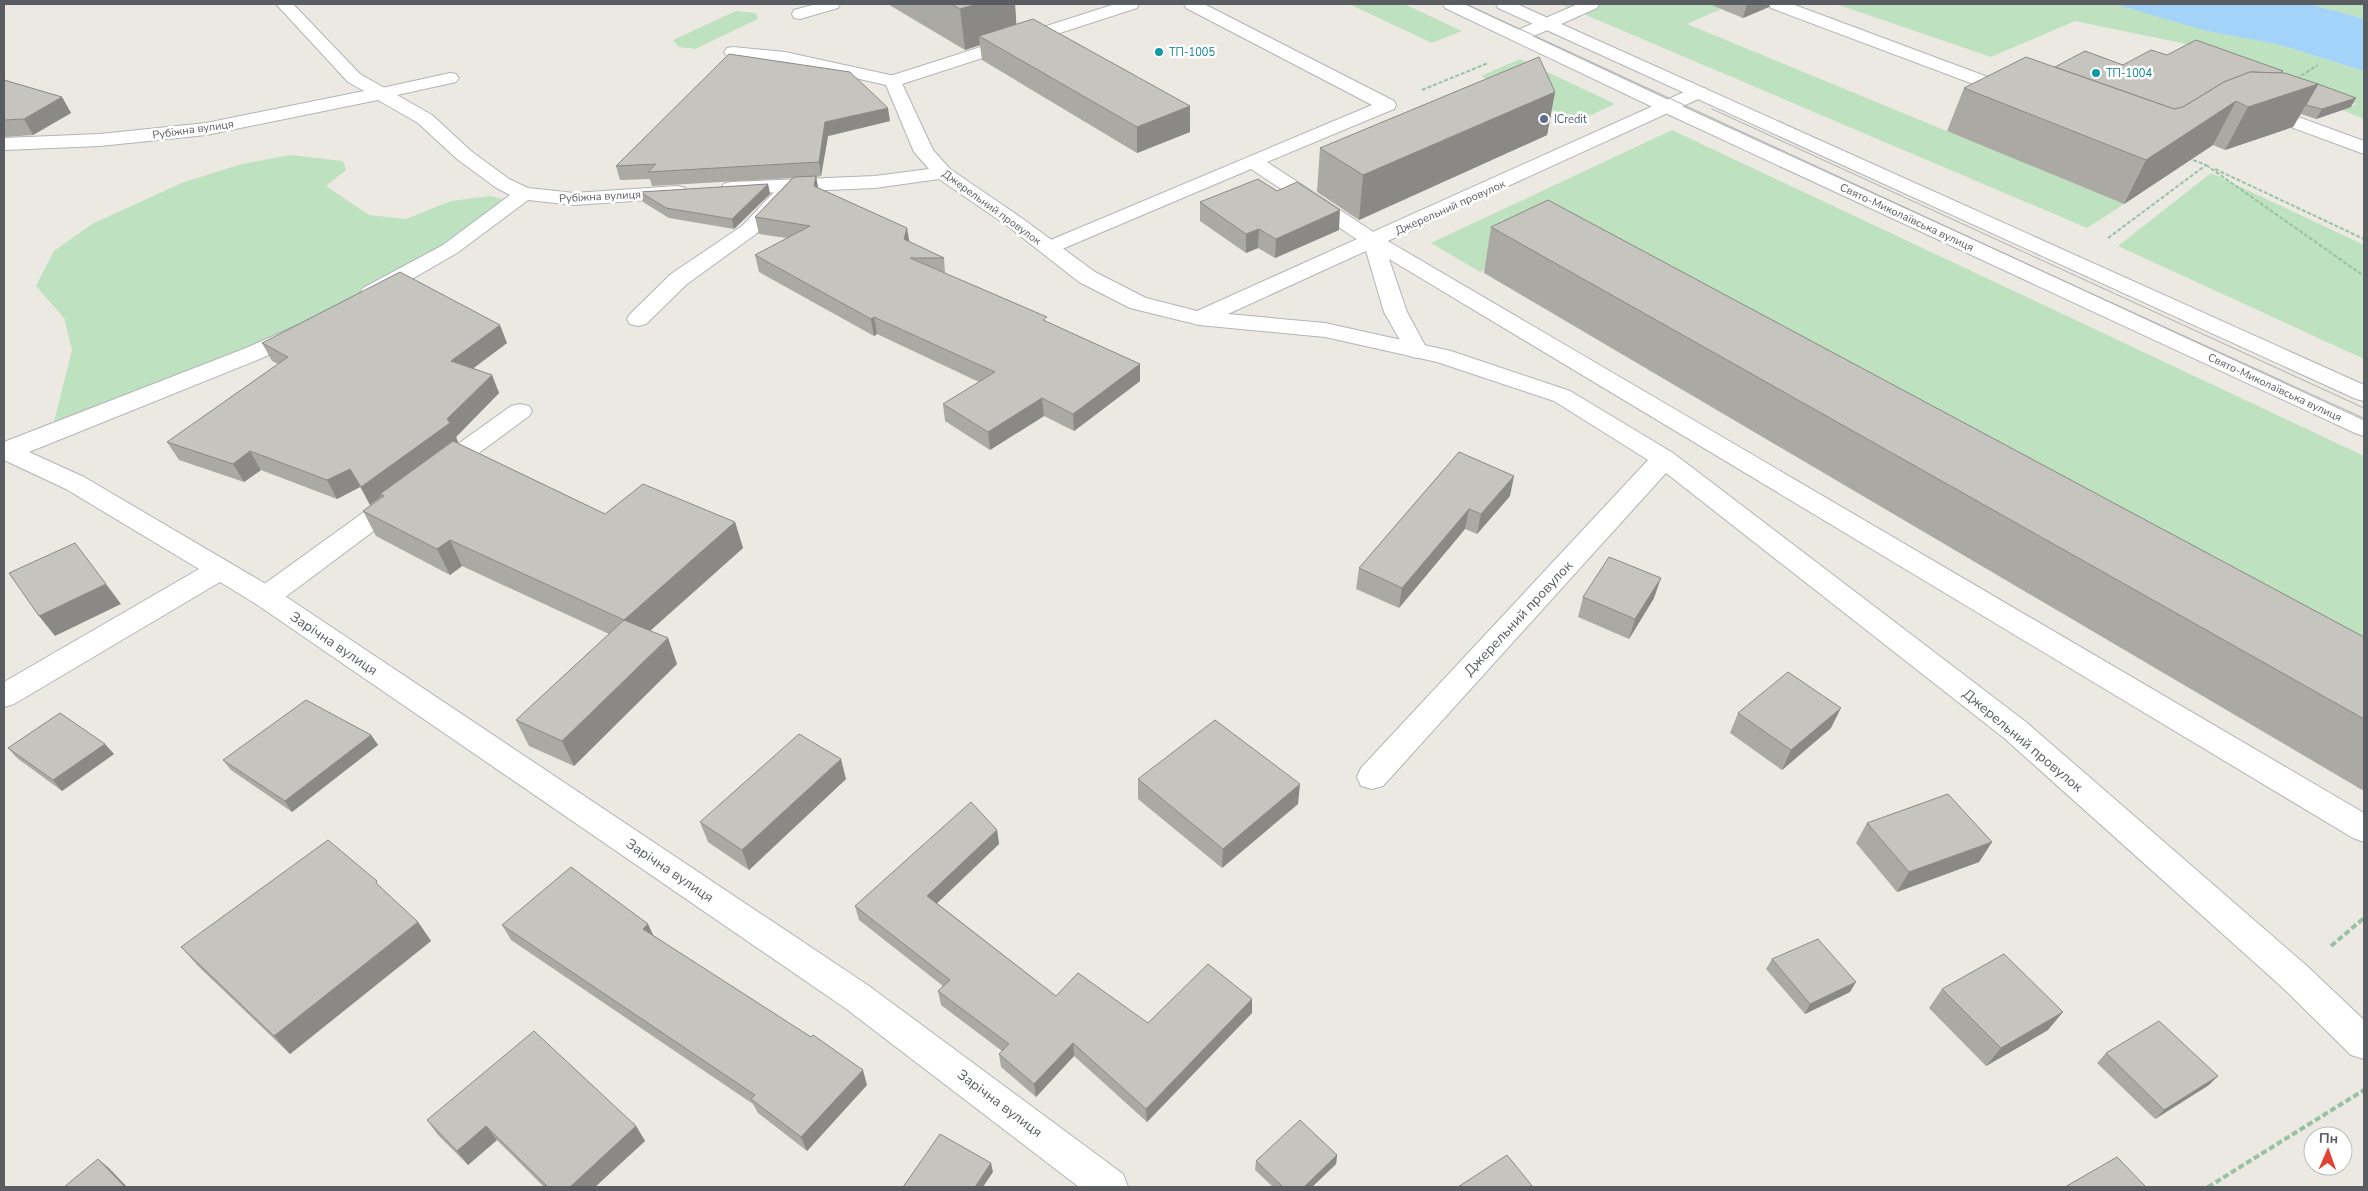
<svg xmlns="http://www.w3.org/2000/svg" width="2368" height="1191" viewBox="0 0 2368 1191" font-family="'Nunito Sans',sans-serif">
	<style>
		.green { fill: #bee2bf }
		.water { fill: #a3d3f9 }
		.lines { fill: none; stroke-linecap: round; stroke-linejoin: round }
		.service-casing { stroke: #b1b4b8; stroke-width: 2 }
		.minor-casing { stroke: #b1b4b8; stroke-width: 2 }
		.secondary-casing { stroke: #b0b4b8; stroke-width: 2 }
		.path-far1 { stroke: #98c2a4; stroke-width: 2; stroke-dasharray: 4 2; stroke-linecap: butt }
		.path { stroke: #98c2a4; stroke-width: 4; stroke-dasharray: 6 3; stroke-linecap: butt }
		.service { fill: #fff; fill-rule: evenodd }
		.minor { fill: #fff; fill-rule: evenodd }
		.secondary { fill: #fff; fill-rule: evenodd }
		.tram { stroke: #b0b1b1; stroke-width: 1 }
		.wall { fill: #aaa9a3 }
		.shaded-wall { fill: #8b8985 }
		.building { fill: #c6c4be; stroke: #8b8985 }
		.culture-dot { fill: #0f9aa8; stroke: #fff; stroke-width: 2 }
		.service-dot { fill: #5c6f8a; stroke: #fff; stroke-width: 2 }
		.labels { text-anchor: middle; stroke-width: 5; stroke-linejoin: round; paint-order: stroke }
		.far-culture-label { font-size: 11px; fill: #0d838f; stroke: #fff; text-anchor: start }
		.far-service-label { font-size: 11px; fill: #4e5e75; stroke: #fff; text-anchor: start }
		.far-street-label { font-size: 11px; fill: #595d61; stroke: #fff }
		.street-label { font-size: 14px; fill: #595d61; stroke: #fff }
	</style>
	<rect width="100%" height="100%" fill="#ebe9e1"/>
	<g class="green">
		<path d="M 1349,4 L 1404,4 L 1462,31 L 1432,43 Z"/>
		<path d="M 1560,4 L 1709,4 L 1721,9 L 1687,24 L 2124,204 L 2087,228 Z"/>
		<path d="M 1836,4 L 2114,4 L 2207,30 L 2277,44 L 2364,71 L 2364,119 L 2342,110 L 2357,104 L 2333,94 L 2186,44 L 2075,21 L 1991,57 Z"/>
		<path d="M 2310,4 L 2364,4 L 2364,19 Z"/>
		<path d="M 736,11 L 756,13 L 758,19 L 695,49 L 679,47 L 673,40 Z"/>
		<path d="M 1520,59 L 1615,104 L 1576,122 L 1481,76 Z"/>
		<path d="M 1672,130 L 2364,456 L 2364,702 L 1539,243 L 1480,272 L 1431,243 Z"/>
		<path d="M 291,155 L 343,161 L 346,170 L 326,186 L 369,215 L 406,219 L 451,201 L 491,196 L 506,200 L 501,213 L 336,314 L 51,434 L 72,350 L 64,318 L 36,286 L 54,251 L 92,224 L 184,182 L 242,164 Z"/>
		<path d="M 2211,173 L 2364,245 L 2364,359 L 2118,246 Z"/>
	</g>
	<path class="water" d="M 2114,4 L 2310,4 L 2364,19 L 2364,71 L 2277,44 L 2207,31 Z"/>
	<g class="lines">
		<g class="service-casing">
			<g id="service">
				<path d="M 816,4 L 840,4 L 838,8 L 800,19 L 794,18 L 792,14 L 794,10 Z"/>
				<path d="M 1115,4 L 1139,4 L 1137,8 L 899,85 L 887,85 L 884,81 L 887,77 Z"/>
				<path d="M 1184,4 L 1204,4 L 1394,101 L 1396,105 L 1394,109 L 1267,162 L 1381,237 L 2364,813 L 2364,842 L 2353,838 L 1389,259 L 1407,312 L 1428,351 L 1425,356 L 1417,358 L 1409,356 L 1384,312 L 1364,244 L 1251,169 L 1055,252 L 1048,254 L 1041,252 L 1037,248 L 1041,244 L 1372,105 L 1186,8 Z"/>
				<path d="M 1578,4 L 1599,4 L 1597,8 L 1525,40 L 1513,40 L 1510,36 L 1513,32 Z"/>
				<path d="M 1769,4 L 1792,4 L 2020,89 L 2023,93 L 2020,97 L 2008,97 L 1771,8 Z"/>
				<path d="M 450,73 L 456,74 L 459,78 L 456,82 L 379,99 L 373,98 L 370,94 L 373,90 Z"/>
				<path d="M 2260,103 L 2364,141 L 2364,154 L 2253,113 L 2251,109 L 2253,105 Z"/>
				<path d="M 781,190 L 788,192 L 791,196 L 756,234 L 687,284 L 646,324 L 638,326 L 630,324 L 627,319 L 630,314 L 671,274 L 742,226 L 774,192 Z"/>
				<path d="M 520,404 L 529,406 L 532,411 L 529,416 L 448,476 L 439,478 L 430,476 L 426,470 L 430,464 L 511,406 Z"/>
				<path d="M 398,491 L 407,494 L 411,500 L 407,506 L 276,604 L 266,607 L 256,604 L 252,597 L 256,590 L 389,494 Z"/>
			</g>
		</g>
		<g class="minor-casing">
			<g id="minor">
				<path d="M 276,4 L 293,4 L 360,74 L 432,115 L 471,151 L 509,179 L 528,188 L 574,193 L 678,186 L 685,188 L 688,192 L 685,196 L 678,198 L 574,205 L 528,200 L 457,253 L 379,298 L 371,300 L 363,298 L 360,293 L 363,288 L 443,245 L 510,195 L 495,187 L 457,159 L 418,123 L 378,100 L 206,135 L 100,146 L 4,150 L 4,138 L 100,134 L 206,123 L 364,91 L 348,82 Z"/>
				<path d="M 733,47 L 785,52 L 899,77 L 933,150 L 950,169 L 1023,219 L 1095,272 L 1146,298 L 1197,311 L 1693,88 L 1705,88 L 1708,92 L 1705,96 L 1228,314 L 1325,323 L 1451,351 L 1570,391 L 1673,453 L 2026,722 L 2307,966 L 2364,1020 L 2364,1059 L 2351,1055 L 2283,988 L 2004,738 L 1666,473 L 1383,786 L 1372,789 L 1361,786 L 1357,777 L 1361,768 L 1648,460 L 1554,401 L 1437,362 L 1325,337 L 1199,325 L 1130,308 L 1079,282 L 1009,227 L 939,179 L 875,188 L 731,194 L 724,192 L 721,188 L 724,184 L 731,182 L 875,176 L 929,169 L 914,152 L 886,85 L 785,62 L 727,56 L 724,52 L 727,48 Z"/>
				<path d="M 298,325 L 306,327 L 309,332 L 306,337 L 262,358 L 29,452 L 84,477 L 276,590 L 869,986 L 1123,1174 L 1128,1187 L 1079,1187 L 845,1008 L 256,604 L 220,582 L 14,704 L 4,707 L 4,682 L 199,569 L 66,489 L 4,460 L 4,442 L 246,348 Z"/>
			</g>
		</g>
		<g class="secondary-casing">
			<g id="secondary">
				<path d="M 1443,4 L 1464,4 L 1675,103 L 2364,419 L 2364,436 L 2355,433 L 1661,111 L 1445,8 Z"/>
				<path d="M 1496,4 L 1517,4 L 2364,385 L 2364,401 L 2356,399 L 1498,8 Z"/>
			</g>
		</g>
		<g class="path-far1">
			<path d="M 2296,79 L 2318,65"/>
			<path d="M 1422,90 L 1488,63"/>
			<path d="M 2206,165 L 2364,276"/>
			<path d="M 2215,169 L 2364,239"/>
			<path d="M 2108,238 L 2206,165 L 2188,158"/>
		</g>
		<g class="path">
			<path d="M 2331,946 L 2364,918"/>
			<path d="M 2208,1187 L 2364,1090"/>
		</g>
		<use href="#service" class="service"/>
		<use href="#minor" class="minor"/>
		<use href="#secondary" class="secondary"/>
		<g class="tram">
			<path d="M 1466,4 L 2364,420"/>
			<path d="M 1712,109 L 2364,408"/>
		</g>
	</g>
	<g class="wall">
		<path d="M 890,4 L 1015,4 L 1016,24 L 1190,106 L 1190,132 L 1137,153 L 982,60 L 980,45 L 965,50 L 891,6 Z"/>
		<path d="M 1709,4 L 1770,4 L 1769,7 L 1743,18 Z"/>
		<path d="M 2167,55 L 2282,73 L 2351,107 L 2316,119 L 2301,114 L 2293,127 L 2225,150 L 2213,145 L 2124,204 L 1947,131 L 1964,88 L 2055,67 L 2123,65 Z"/>
		<path d="M 4,80 L 62,97 L 71,113 L 33,135 L 4,137 Z"/>
		<path d="M 1555,92 L 1547,135 L 1359,220 L 1317,192 L 1320,148 Z"/>
		<path d="M 890,121 L 828,136 L 821,176 L 816,177 L 818,188 L 909,242 L 944,258 L 945,273 L 1047,322 L 1140,381 L 1074,431 L 1044,416 L 990,450 L 945,421 L 943,404 L 979,382 L 877,334 L 874,336 L 759,272 L 755,255 L 787,238 L 759,234 L 755,217 L 792,178 L 652,186 L 650,179 L 620,180 L 616,166 Z"/>
		<path d="M 768,184 L 770,194 L 734,229 L 669,218 L 643,202 L 640,192 Z"/>
		<path d="M 1200,202 L 1339,230 L 1275,258 L 1258,248 L 1246,253 L 1200,221 Z"/>
		<path d="M 1491,227 L 2364,637 L 2364,791 L 1484,273 Z"/>
		<path d="M 262,343 L 507,343 L 473,368 L 492,375 L 499,393 L 456,437 L 458,442 L 457,443 L 605,514 L 735,522 L 743,548 L 650,631 L 668,638 L 677,664 L 574,766 L 529,746 L 516,720 L 609,634 L 462,566 L 450,575 L 376,536 L 363,511 L 382,498 L 381,497 L 370,505 L 360,487 L 337,499 L 261,470 L 244,482 L 179,460 L 167,442 L 278,364 L 272,361 Z"/>
		<path d="M 1459,452 L 1510,496 L 1477,534 L 1465,529 L 1399,608 L 1356,589 L 1359,568 Z"/>
		<path d="M 1583,597 L 1654,598 L 1629,639 L 1578,617 Z"/>
		<path d="M 1738,713 L 1831,728 L 1782,770 L 1730,733 Z"/>
		<path d="M 371,735 L 378,745 L 292,812 L 231,770 L 223,760 Z"/>
		<path d="M 8,748 L 114,754 L 62,791 L 17,758 Z"/>
		<path d="M 846,779 L 749,870 L 708,842 L 700,822 Z"/>
		<path d="M 1138,779 L 1298,804 L 1222,868 L 1138,799 Z"/>
		<path d="M 1867,823 L 1992,842 L 1979,862 L 1897,892 L 1856,843 Z"/>
		<path d="M 997,830 L 999,844 L 937,903 L 1056,996 L 1148,1023 L 1252,999 L 1252,1013 L 1147,1122 L 1074,1056 L 1036,1097 L 1001,1067 L 999,1054 L 1002,1051 L 941,1005 L 938,991 L 943,986 L 859,920 L 855,906 Z"/>
		<path d="M 418,922 L 431,941 L 290,1054 L 198,966 L 181,947 Z"/>
		<path d="M 502,925 L 653,935 L 867,1085 L 807,1151 L 758,1113 L 753,1104 L 511,940 Z"/>
		<path d="M 1772,959 L 1850,992 L 1805,1014 L 1766,969 Z"/>
		<path d="M 1942,989 L 2048,1030 L 1986,1066 L 1929,1008 Z"/>
		<path d="M 2106,1053 L 2209,1085 L 2155,1119 L 2097,1063 Z"/>
		<path d="M 427,1120 L 636,1126 L 645,1141 L 595,1187 L 544,1187 L 497,1140 L 468,1165 L 438,1135 Z"/>
		<path d="M 1337,1155 L 1336,1164 L 1312,1187 L 1273,1187 L 1255,1170 L 1256,1161 Z"/>
	</g>
	<g class="shaded-wall">
		<path d="M 977,4 L 1015,4 L 1017,33 L 979,36 L 980,45 L 965,50 L 960,9 Z"/>
		<path d="M 1747,4 L 1770,4 L 1769,7 L 1743,18 Z"/>
		<path d="M 2318,84 L 2293,127 L 2225,150 L 2248,107 Z"/>
		<path d="M 1555,92 L 1547,135 L 1359,220 L 1363,175 Z"/>
		<path d="M 62,97 L 71,113 L 33,135 L 24,119 Z"/>
		<path d="M 2356,98 L 2351,107 L 2316,119 L 2322,109 Z"/>
		<path d="M 2236,101 L 2213,145 L 2124,204 L 2146,160 Z"/>
		<path d="M 1190,106 L 1190,132 L 1137,153 L 1137,127 Z"/>
		<path d="M 888,108 L 890,121 L 828,136 L 821,176 L 819,162 L 825,122 Z"/>
		<path d="M 816,176 L 819,192 L 814,186 Z"/>
		<path d="M 768,184 L 770,194 L 734,229 L 732,219 Z"/>
		<path d="M 1340,210 L 1339,230 L 1275,258 L 1276,239 Z"/>
		<path d="M 907,228 L 910,245 L 904,239 Z"/>
		<path d="M 1259,229 L 1258,248 L 1246,253 L 1246,234 Z"/>
		<path d="M 874,317 L 877,334 L 874,336 L 871,319 Z"/>
		<path d="M 500,325 L 507,343 L 459,379 L 451,361 Z"/>
		<path d="M 1140,364 L 1140,381 L 1074,431 L 1073,414 Z"/>
		<path d="M 492,375 L 499,393 L 456,437 L 458,442 L 383,496 L 380,494 L 381,497 L 370,505 L 361,487 L 447,419 Z"/>
		<path d="M 1042,398 L 1044,416 L 990,450 L 988,432 Z"/>
		<path d="M 250,451 L 261,470 L 244,482 L 233,464 Z"/>
		<path d="M 350,469 L 360,487 L 337,499 L 327,480 Z"/>
		<path d="M 1514,476 L 1510,496 L 1477,534 L 1481,514 Z"/>
		<path d="M 1469,509 L 1465,529 L 1399,608 L 1402,588 Z"/>
		<path d="M 735,522 L 743,548 L 634,645 L 624,620 Z"/>
		<path d="M 450,540 L 462,566 L 450,575 L 437,549 Z"/>
		<path d="M 1661,578 L 1654,598 L 1629,639 L 1635,619 Z"/>
		<path d="M 106,584 L 121,604 L 55,636 L 39,616 Z"/>
		<path d="M 668,638 L 677,664 L 574,766 L 562,741 Z"/>
		<path d="M 1841,708 L 1831,728 L 1782,770 L 1791,750 Z"/>
		<path d="M 371,735 L 378,745 L 292,812 L 285,801 Z"/>
		<path d="M 105,744 L 114,754 L 62,791 L 53,780 Z"/>
		<path d="M 841,759 L 846,779 L 749,870 L 742,850 Z"/>
		<path d="M 1300,784 L 1298,804 L 1222,868 L 1223,849 Z"/>
		<path d="M 997,830 L 999,844 L 930,910 L 927,896 Z"/>
		<path d="M 1992,842 L 1979,862 L 1897,892 L 1909,872 Z"/>
		<path d="M 418,922 L 431,941 L 290,1054 L 274,1036 Z"/>
		<path d="M 648,924 L 655,939 L 643,929 Z"/>
		<path d="M 1856,982 L 1850,992 L 1805,1014 L 1810,1004 Z"/>
		<path d="M 1252,999 L 1252,1013 L 1147,1122 L 1146,1109 Z"/>
		<path d="M 2063,1012 L 2048,1030 L 1986,1066 L 2001,1048 Z"/>
		<path d="M 1073,1043 L 1074,1056 L 1036,1097 L 1034,1084 Z"/>
		<path d="M 863,1070 L 867,1085 L 807,1151 L 801,1137 Z"/>
		<path d="M 2218,1076 L 2209,1085 L 2155,1119 L 2164,1110 Z"/>
		<path d="M 486,1126 L 497,1140 L 468,1165 L 457,1151 Z"/>
		<path d="M 636,1126 L 645,1141 L 595,1187 L 570,1187 Z"/>
		<path d="M 1337,1155 L 1336,1164 L 1312,1187 L 1304,1187 Z"/>
		<path d="M 98,1159 L 109,1168 L 127,1187 L 125,1187 Z"/>
		<path d="M 991,1163 L 993,1172 L 983,1187 L 975,1187 Z"/>
	</g>
	<g class="building">
		<path d="M 951,4 L 977,4 L 960,9 Z"/>
		<path d="M 1033,19 L 1190,106 L 1137,127 L 979,36 Z"/>
		<path d="M 2196,40 L 2283,71 L 2280,73 L 2250,72 L 2224,82 L 2183,107 L 2174,109 L 2055,67 L 2085,51 L 2123,65 L 2151,50 L 2167,55 Z"/>
		<path d="M 729,54 L 850,72 L 888,108 L 825,122 L 819,162 L 648,172 L 656,164 L 616,166 Z"/>
		<path d="M 1539,57 L 1555,92 L 1363,175 L 1320,148 Z"/>
		<path d="M 2026,57 L 2174,109 L 2183,107 L 2224,82 L 2250,72 L 2285,73 L 2318,84 L 2248,107 L 2236,101 L 2146,160 L 1964,88 Z"/>
		<path d="M 4,80 L 62,97 L 24,119 L 4,120 Z"/>
		<path d="M 2318,84 L 2356,98 L 2322,109 L 2306,105 Z"/>
		<path d="M 816,176 L 814,186 L 907,228 L 904,239 L 944,258 L 910,258 L 1047,317 L 1043,320 L 1140,364 L 1073,414 L 1042,398 L 988,432 L 943,404 L 995,372 L 874,317 L 871,319 L 755,255 L 810,226 L 755,217 L 794,177 Z"/>
		<path d="M 1258,179 L 1277,191 L 1297,182 L 1340,210 L 1276,239 L 1259,229 L 1246,234 L 1200,202 Z"/>
		<path d="M 768,184 L 732,219 L 666,208 L 640,192 Z"/>
		<path d="M 1548,200 L 2364,637 L 2364,719 L 1491,227 Z"/>
		<path d="M 400,272 L 500,325 L 451,361 L 492,375 L 447,419 L 450,423 L 361,487 L 350,469 L 327,480 L 250,451 L 233,464 L 167,442 L 288,357 L 262,343 Z"/>
		<path d="M 453,441 L 605,514 L 643,484 L 735,522 L 624,620 L 450,540 L 437,549 L 363,511 L 384,496 L 380,494 Z"/>
		<path d="M 1459,452 L 1514,476 L 1481,514 L 1469,509 L 1402,588 L 1359,568 Z"/>
		<path d="M 75,543 L 106,584 L 39,616 L 9,573 Z"/>
		<path d="M 1609,557 L 1661,578 L 1635,619 L 1583,597 Z"/>
		<path d="M 624,620 L 668,638 L 562,741 L 516,720 Z"/>
		<path d="M 1788,672 L 1841,708 L 1791,750 L 1738,713 Z"/>
		<path d="M 306,700 L 371,735 L 285,801 L 223,760 Z"/>
		<path d="M 60,713 L 105,744 L 53,780 L 8,748 Z"/>
		<path d="M 1215,720 L 1300,784 L 1223,849 L 1138,779 Z"/>
		<path d="M 799,734 L 841,759 L 742,850 L 700,822 Z"/>
		<path d="M 1948,794 L 1992,842 L 1909,872 L 1867,823 Z"/>
		<path d="M 971,802 L 997,830 L 927,896 L 1056,996 L 1078,973 L 1148,1023 L 1208,964 L 1252,999 L 1146,1109 L 1073,1043 L 1034,1084 L 999,1054 L 1009,1044 L 938,991 L 950,980 L 855,906 Z"/>
		<path d="M 328,840 L 377,881 L 376,883 L 418,922 L 274,1036 L 181,947 Z"/>
		<path d="M 571,867 L 648,924 L 643,929 L 811,1037 L 813,1035 L 863,1070 L 801,1137 L 751,1099 L 755,1095 L 502,925 Z"/>
		<path d="M 1818,939 L 1856,982 L 1810,1004 L 1772,959 Z"/>
		<path d="M 2004,954 L 2063,1012 L 2001,1048 L 1942,989 Z"/>
		<path d="M 2159,1021 L 2218,1076 L 2164,1110 L 2106,1053 Z"/>
		<path d="M 534,1031 L 636,1126 L 570,1187 L 548,1187 L 486,1126 L 457,1151 L 427,1120 Z"/>
		<path d="M 1300,1120 L 1337,1155 L 1304,1187 L 1283,1187 L 1256,1161 Z"/>
		<path d="M 940,1134 L 991,1163 L 975,1187 L 903,1187 Z"/>
		<path d="M 1507,1155 L 1533,1187 L 1458,1187 Z"/>
		<path d="M 2117,1157 L 2146,1187 L 2065,1187 Z"/>
		<path d="M 98,1159 L 125,1187 L 64,1187 Z"/>
	</g>
	<g class="culture-dot">
		<circle cx="1159" cy="52" r="5"/>
		<circle cx="2096" cy="73" r="5"/>
	</g>
	<circle class="service-dot" cx="1544" cy="119" r="5"/>
	<g class="labels">
		<g class="far-culture-label">
			<text x="1169" y="56">ТП-1005</text>
			<text x="2106" y="77">ТП-1004</text>
		</g>
		<g class="far-service-label">
			<text x="1554" y="123">ICredit</text>
		</g>
		<g class="far-street-label">
			<text transform="translate(193 129) rotate(-8)" y="4">Рубіжна вулиця</text>
			<text transform="translate(600 196) rotate(-3)" y="4">Рубіжна вулиця</text>
			<text transform="translate(992 207) rotate(36)" y="4">Джерельний провулок</text>
			<text transform="translate(1450 207) rotate(-24)" y="4">Джерельний провулок</text>
			<text transform="translate(1907 217) rotate(25)" y="4">Свято-Миколаївська вулиця</text>
			<text transform="translate(2275 387) rotate(25)" y="4">Свято-Миколаївська вулиця</text>
		</g>
		<g class="street-label">
			<text transform="translate(1518 618) rotate(-47)" y="5">Джерельний провулок</text>
			<text transform="translate(334 643) rotate(34)" y="5">Зарічна вулиця</text>
			<text transform="translate(2023 740) rotate(40)" y="5">Джерельний провулок</text>
			<text transform="translate(670 870) rotate(34)" y="5">Зарічна вулиця</text>
			<text transform="translate(1000 1103) rotate(37)" y="5">Зарічна вулиця</text>
		</g>
	</g>
	<rect width="2368" height="1191" fill="none" stroke="#595d61" stroke-width="10"/>
	<g transform="translate(2328 1151) rotate(2)"><circle r="24" fill="#ffffff" stroke="#bdbec0"/>
	<path d="M0-4L9 19L0 12L-9 19Z" fill="#de4334"/>
	<text y="-8" font-size="14" font-weight="bold" text-anchor="middle" fill="#595d61">Пн</text>
	</g>
</svg>
